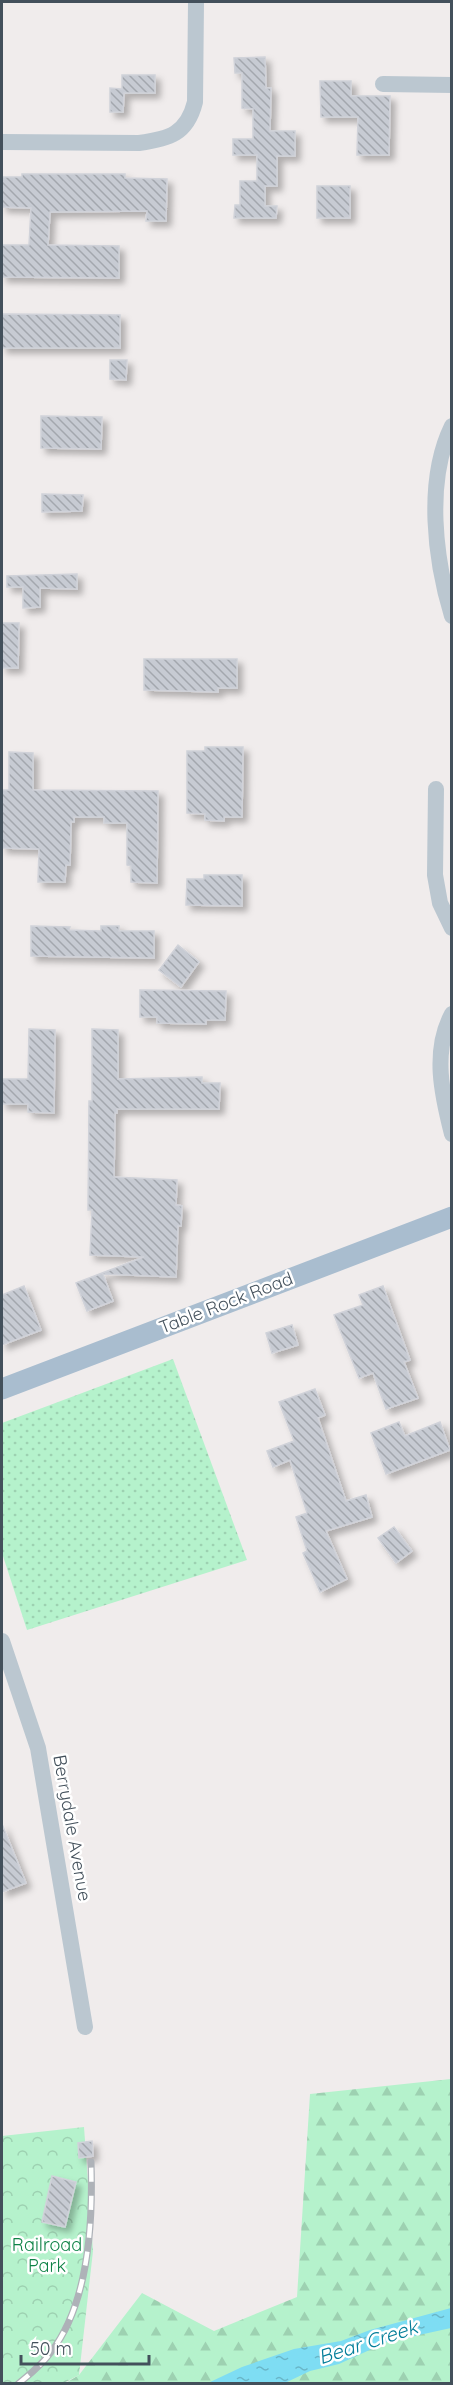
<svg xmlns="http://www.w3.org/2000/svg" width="453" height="2385" viewBox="0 0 453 2385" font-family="Quicksand,sans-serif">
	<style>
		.grass { fill: url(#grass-dots) }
		.forest { fill: url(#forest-firs) }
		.park { fill: url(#park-crowns) }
		.water { fill: url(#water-ripples) }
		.building { fill: url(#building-back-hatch); stroke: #d0d2d9; stroke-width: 1.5; filter: url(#shadow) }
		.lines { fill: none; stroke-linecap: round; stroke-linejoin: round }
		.minor { stroke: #bbc7d0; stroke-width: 16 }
		.major { stroke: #a9bdcf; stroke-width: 21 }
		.rail-casing { stroke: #aeb2b8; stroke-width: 7 }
		.rail { stroke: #fff; stroke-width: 4.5; stroke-dasharray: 14; stroke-linecap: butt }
		.labels { text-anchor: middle; stroke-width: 5; stroke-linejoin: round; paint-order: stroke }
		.street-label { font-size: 18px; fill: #43505b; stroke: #fff }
		.park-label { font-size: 18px; fill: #0e8246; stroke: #fff }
		.water-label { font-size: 20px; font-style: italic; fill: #037d99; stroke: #fff }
	</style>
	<defs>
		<pattern id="grass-dots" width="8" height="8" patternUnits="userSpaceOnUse" patternTransform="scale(1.5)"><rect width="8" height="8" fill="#b5f2cc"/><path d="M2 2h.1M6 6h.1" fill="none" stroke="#9dd1b1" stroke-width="1.8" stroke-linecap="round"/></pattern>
		<pattern id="forest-firs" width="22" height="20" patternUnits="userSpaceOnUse" patternTransform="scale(1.5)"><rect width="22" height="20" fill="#b5f2cc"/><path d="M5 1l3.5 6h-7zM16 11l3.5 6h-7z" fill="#9dd1b1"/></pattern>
		<pattern id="park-crowns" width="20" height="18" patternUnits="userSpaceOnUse" patternTransform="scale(1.5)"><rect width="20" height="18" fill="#b5f2cc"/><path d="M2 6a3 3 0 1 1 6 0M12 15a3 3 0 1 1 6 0" fill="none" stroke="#9dd1b1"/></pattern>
		<pattern id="water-ripples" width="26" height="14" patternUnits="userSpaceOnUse" patternTransform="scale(1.5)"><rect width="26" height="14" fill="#7eddf3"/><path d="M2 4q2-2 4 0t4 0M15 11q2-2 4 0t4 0" fill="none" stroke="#69b6c8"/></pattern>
		<pattern id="building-back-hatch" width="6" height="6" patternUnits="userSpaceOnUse" patternTransform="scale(1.5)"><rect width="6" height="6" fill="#c7cbd3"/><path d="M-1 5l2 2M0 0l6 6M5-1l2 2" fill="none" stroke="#a3a7ae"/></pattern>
		<filter id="shadow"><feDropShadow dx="5" dy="5" stdDeviation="3" flood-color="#0004"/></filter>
	</defs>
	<rect width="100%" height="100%" fill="#f0ecec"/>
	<path class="grass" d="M 173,1359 L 247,1560 L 27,1630 L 2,1553 L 2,1423 Z"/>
	<path class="forest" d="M 451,2079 L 451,2383 L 64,2384 L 79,2375 L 142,2293 L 214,2331 L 297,2297 L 310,2094 Z"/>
	<path class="park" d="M 84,2127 L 93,2251 L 79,2375 L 64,2383 L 2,2384 L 2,2136 Z"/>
	<path class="water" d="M 451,2308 L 451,2328 L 387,2342 L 339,2364 L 310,2371 L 285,2383 L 208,2383 L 242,2367 L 294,2349 L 341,2341 L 370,2330 Z"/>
	<g class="building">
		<path d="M 265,57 L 266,88 L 271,88 L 270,131 L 295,131 L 295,156 L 277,156 L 277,186 L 265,186 L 265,206 L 277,206 L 276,218 L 234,218 L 235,205 L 240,205 L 240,181 L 257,181 L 257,155 L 233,155 L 233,139 L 253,139 L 253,109 L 242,108 L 242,73 L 235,73 L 234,58 Z"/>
		<path d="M 122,75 L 155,75 L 155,93 L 124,93 L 123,112 L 110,112 L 110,88 L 122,89 Z"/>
		<path d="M 320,81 L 351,81 L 351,96 L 390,96 L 389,155 L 357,155 L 358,117 L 321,117 Z"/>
		<path d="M 22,174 L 125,174 L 125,178 L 167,179 L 166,221 L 146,221 L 147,211 L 50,212 L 48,245 L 119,246 L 119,278 L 2,277 L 2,245 L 29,245 L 31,208 L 2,207 L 2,177 L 22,177 Z"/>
		<rect x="317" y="186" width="33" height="32"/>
		<path d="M 2,314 L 120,315 L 120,348 L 2,348 Z"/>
		<path d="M 110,360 L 127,360 L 126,380 L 110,379 Z"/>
		<path d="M 41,416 L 102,417 L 101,449 L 41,448 Z"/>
		<path d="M 42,494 L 83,495 L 82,511 L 42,512 Z"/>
		<path d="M 77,574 L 77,589 L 40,588 L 40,607 L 23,608 L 23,587 L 7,587 L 7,576 Z"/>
		<path d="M 2,623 L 19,623 L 18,668 L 2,668 Z"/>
		<path d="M 144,659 L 237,659 L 237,688 L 218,688 L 218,692 L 144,690 Z"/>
		<path d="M 205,747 L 243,747 L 242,817 L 224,817 L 224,821 L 205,820 L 205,814 L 187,813 L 187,751 L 205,751 Z"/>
		<path d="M 9,752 L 33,753 L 33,790 L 158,791 L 157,883 L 131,882 L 131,866 L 127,865 L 127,823 L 104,823 L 104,817 L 74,817 L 74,822 L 71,822 L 70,865 L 66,865 L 65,882 L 38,882 L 39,849 L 2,848 L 2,790 L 9,790 Z"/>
		<path d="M 204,875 L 242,875 L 242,906 L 186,905 L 187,879 L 204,879 Z"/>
		<path d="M 31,926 L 70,927 L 69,930 L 101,931 L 101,926 L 119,926 L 119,931 L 154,931 L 154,958 L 31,956 Z"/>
		<path d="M 178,945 L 199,962 L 181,987 L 159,970 Z"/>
		<path d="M 140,990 L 226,991 L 225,1020 L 206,1020 L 206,1024 L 157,1023 L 157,1017 L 140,1017 Z"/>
		<path d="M 29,1029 L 55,1030 L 54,1113 L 28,1112 L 28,1104 L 2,1104 L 2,1079 L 28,1079 Z"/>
		<path d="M 92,1029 L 118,1030 L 118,1079 L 202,1077 L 202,1083 L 220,1083 L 219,1109 L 117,1109 L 117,1113 L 115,1113 L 114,1177 L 177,1180 L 176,1205 L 182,1206 L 181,1226 L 178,1226 L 176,1277 L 103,1274 L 113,1301 L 87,1311 L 76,1283 L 144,1257 L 90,1255 L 92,1210 L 88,1210 L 89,1101 L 92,1101 Z"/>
		<path d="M 24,1286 L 41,1330 L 2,1345 L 2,1295 Z"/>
		<path d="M 383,1286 L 410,1360 L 404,1362 L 418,1398 L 386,1409 L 373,1373 L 359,1378 L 334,1315 L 363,1305 L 359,1295 Z"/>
		<path d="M 292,1325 L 298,1345 L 272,1353 L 266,1333 Z"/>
		<path d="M 315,1389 L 325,1415 L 318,1418 L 346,1501 L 366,1495 L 372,1517 L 326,1531 L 347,1579 L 320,1592 L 303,1553 L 307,1551 L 296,1517 L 307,1513 L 290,1460 L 273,1467 L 267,1451 L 294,1441 L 279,1402 Z"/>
		<path d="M 399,1422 L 405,1436 L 440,1422 L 450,1450 L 386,1474 L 371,1433 Z"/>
		<path d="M 394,1527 L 412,1551 L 396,1563 L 378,1538 Z"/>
		<path d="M 2,1824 L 26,1883 L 2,1892 Z"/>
		<path d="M 92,2141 L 93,2156 L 79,2158 L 78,2143 Z"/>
		<path d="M 52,2176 L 76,2182 L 65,2227 L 42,2222 Z"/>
	</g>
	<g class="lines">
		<g class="minor">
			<path d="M 383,84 L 452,85"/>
			<path d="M 2,142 L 139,143 C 169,139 187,134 195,102 L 196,2"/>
			<path d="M 452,426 C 425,481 435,560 452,616"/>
			<path d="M 436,789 L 435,875 L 440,903 L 452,928"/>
			<path d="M 452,1014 C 432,1051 442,1095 452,1134"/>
			<path d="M 2,1641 L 38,1748 L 85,2027"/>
		</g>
		<path class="major" d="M 2,1389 L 452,1217"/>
		<g class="rail-casing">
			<path id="rail" d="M 18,2384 C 30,2374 42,2365 51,2352 C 89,2303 93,2221 91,2162"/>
		</g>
		<use href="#rail" class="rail"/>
	</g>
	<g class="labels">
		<g class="street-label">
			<text transform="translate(226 1303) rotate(-21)" y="6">Table Rock Road</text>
			<text transform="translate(72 1828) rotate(80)" y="6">Berrydale Avenue</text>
		</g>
		<g class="park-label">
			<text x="47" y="2251">Railroad<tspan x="47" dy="21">Park</tspan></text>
		</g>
		<g class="water-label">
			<text transform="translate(368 2342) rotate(-18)" y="7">Bear Creek</text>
		</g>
	</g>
	<rect width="453" height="2385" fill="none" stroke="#43505b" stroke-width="6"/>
	<path d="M21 2355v9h128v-9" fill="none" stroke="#43505b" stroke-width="3"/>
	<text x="30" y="2355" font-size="18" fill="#43505b" stroke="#ffffff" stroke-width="4.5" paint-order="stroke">50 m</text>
</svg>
